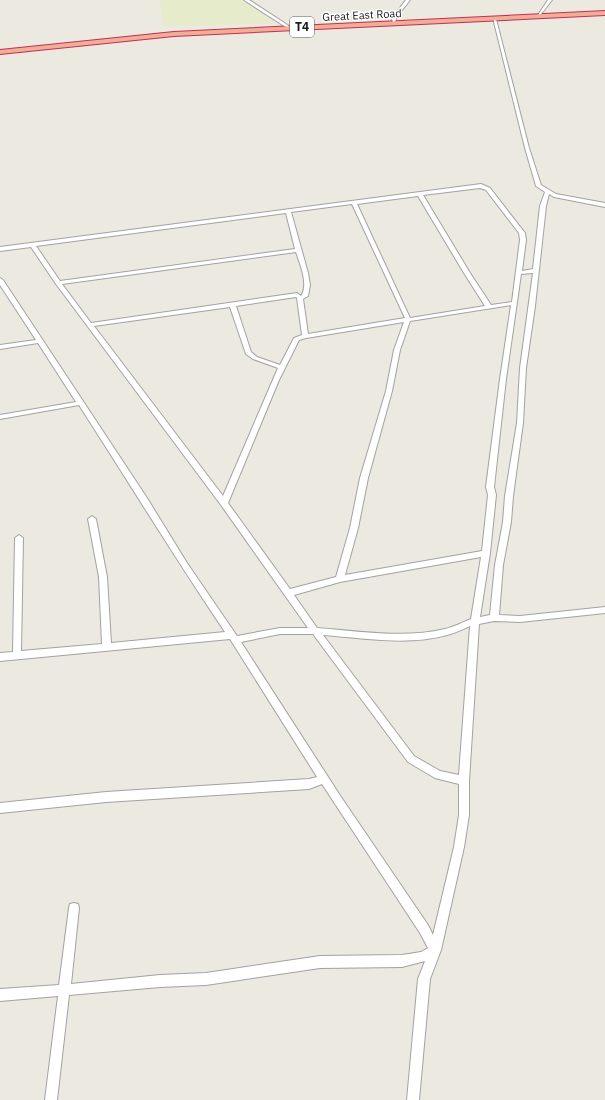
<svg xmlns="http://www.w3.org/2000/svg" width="605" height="1100" viewBox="0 0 605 1100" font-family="'IBM Plex Sans',sans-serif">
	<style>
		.farmland { fill: #e6ebcb }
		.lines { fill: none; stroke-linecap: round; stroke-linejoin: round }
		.minor-casing { stroke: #a2a2a2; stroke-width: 2 }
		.trunk-casing { stroke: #cd2a54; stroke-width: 2 }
		.minor { fill: #fff; fill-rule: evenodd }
		.trunk { fill: #ecb096; fill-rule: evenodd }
		.labels { text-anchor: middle; stroke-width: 3; stroke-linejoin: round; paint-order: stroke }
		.far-street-label { font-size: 11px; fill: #1b1b1b; stroke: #fff }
		.shield { fill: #fff; stroke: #5f5f5f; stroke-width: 1 }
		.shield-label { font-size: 12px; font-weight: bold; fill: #1b1b1b }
	</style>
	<rect width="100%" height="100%" fill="#ece9e0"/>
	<path class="farmland" d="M 160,0 L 243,0 L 277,23 L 163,27 Z"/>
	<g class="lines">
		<g class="minor-casing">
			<g id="minor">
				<path d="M 244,0 L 249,0 L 292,28 L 289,29 Z"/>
				<path d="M 406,0 L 410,0 L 396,18 L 395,24 L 393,24 L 392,18 Z"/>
				<path d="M 548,0 L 552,0 L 538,18 L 536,18 Z"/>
				<path d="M 493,18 L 496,19 L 529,148 L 541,185 L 556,194 L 605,203 L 605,207 L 554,197 L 549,194 L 546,206 L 535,306 L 526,368 L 523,423 L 513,496 L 511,522 L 503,565 L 499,615 L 520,616 L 605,607 L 605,613 L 520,622 L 494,621 L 479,624 L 469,781 L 469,815 L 464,847 L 441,950 L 430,979 L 419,1100 L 407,1100 L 418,979 L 425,961 L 402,967 L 320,968 L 206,985 L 160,987 L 69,995 L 57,1100 L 45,1100 L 58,996 L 0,1001 L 0,989 L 59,985 L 69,908 L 70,904 L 74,903 L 78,904 L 79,908 L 71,984 L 160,975 L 206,973 L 320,956 L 402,955 L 421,952 L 428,948 L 420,933 L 322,784 L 309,789 L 106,802 L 0,813 L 0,803 L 106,792 L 309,779 L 317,777 L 230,639 L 0,661 L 0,653 L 13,652 L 15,538 L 19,535 L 23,538 L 21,651 L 102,644 L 99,577 L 88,519 L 92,516 L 96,519 L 107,577 L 111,643 L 225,632 C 175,558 128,481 79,405 L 0,419 L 0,415 L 76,402 L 38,343 L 0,349 L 0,345 L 36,340 L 0,285 L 0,278 L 3,280 L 147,498 L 187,563 L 237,636 L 280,628 L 308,628 L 221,505 L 56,284 L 31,247 L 0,251 L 0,247 L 481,184 L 490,188 L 525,233 L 526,240 L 522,271 L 533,269 L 540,206 L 545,192 L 536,186 L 525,148 ZM 480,188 L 486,190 L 519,233 L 520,240 L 512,302 L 491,305 L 470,273 L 423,195 ZM 418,196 L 464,273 L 485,306 L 410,318 L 357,204 ZM 352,204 L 405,318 L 308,334 L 303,299 L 308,296 L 310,285 L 308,273 L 291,212 ZM 286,213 L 295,249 L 60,281 L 36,246 ZM 296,252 C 300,264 309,285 301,296 L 297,293 L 91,323 L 62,284 ZM 533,273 L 520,368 L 517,423 L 505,496 L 503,522 L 495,565 L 490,615 L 480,617 L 490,553 L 496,495 L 494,487 L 506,379 L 521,274 ZM 296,297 L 297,298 L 302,335 L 294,338 L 280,365 L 257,357 L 251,352 L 236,306 ZM 511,305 L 500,379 L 486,487 L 488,495 L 482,551 L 345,575 L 358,528 L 368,478 L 392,391 L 400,350 L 410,321 ZM 230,307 L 246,354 L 253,359 L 278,368 L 223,496 L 94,326 ZM 404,322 L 394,350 L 386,391 L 360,478 L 350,528 L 336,577 L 290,589 L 228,503 L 279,380 L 299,340 L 306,338 ZM 481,557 L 471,619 C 463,622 454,627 445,629 C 404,639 359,631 317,628 L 294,595 L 340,582 ZM 470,626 L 459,775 L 440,771 L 414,756 L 323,635 C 364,638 407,646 447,635 C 455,633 463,629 470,626 ZM 280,634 L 313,634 L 408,762 L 435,778 L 459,784 L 459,815 L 454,847 L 433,935 L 428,925 L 341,797 L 241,642 Z"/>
			</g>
		</g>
		<g class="trunk-casing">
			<path id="trunk" d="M 605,11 L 605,15 L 174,36 L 0,54 L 0,50 L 174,32 Z"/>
		</g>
		<use href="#minor" class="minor"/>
		<use href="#trunk" class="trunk"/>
	</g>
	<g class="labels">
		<g class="far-street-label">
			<text transform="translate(362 15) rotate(-3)" y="4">Great East Road</text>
		</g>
		<rect class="shield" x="290" y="17" width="24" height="20" rx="3"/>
		<g class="shield-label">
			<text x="302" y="31">T4</text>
		</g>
	</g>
</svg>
